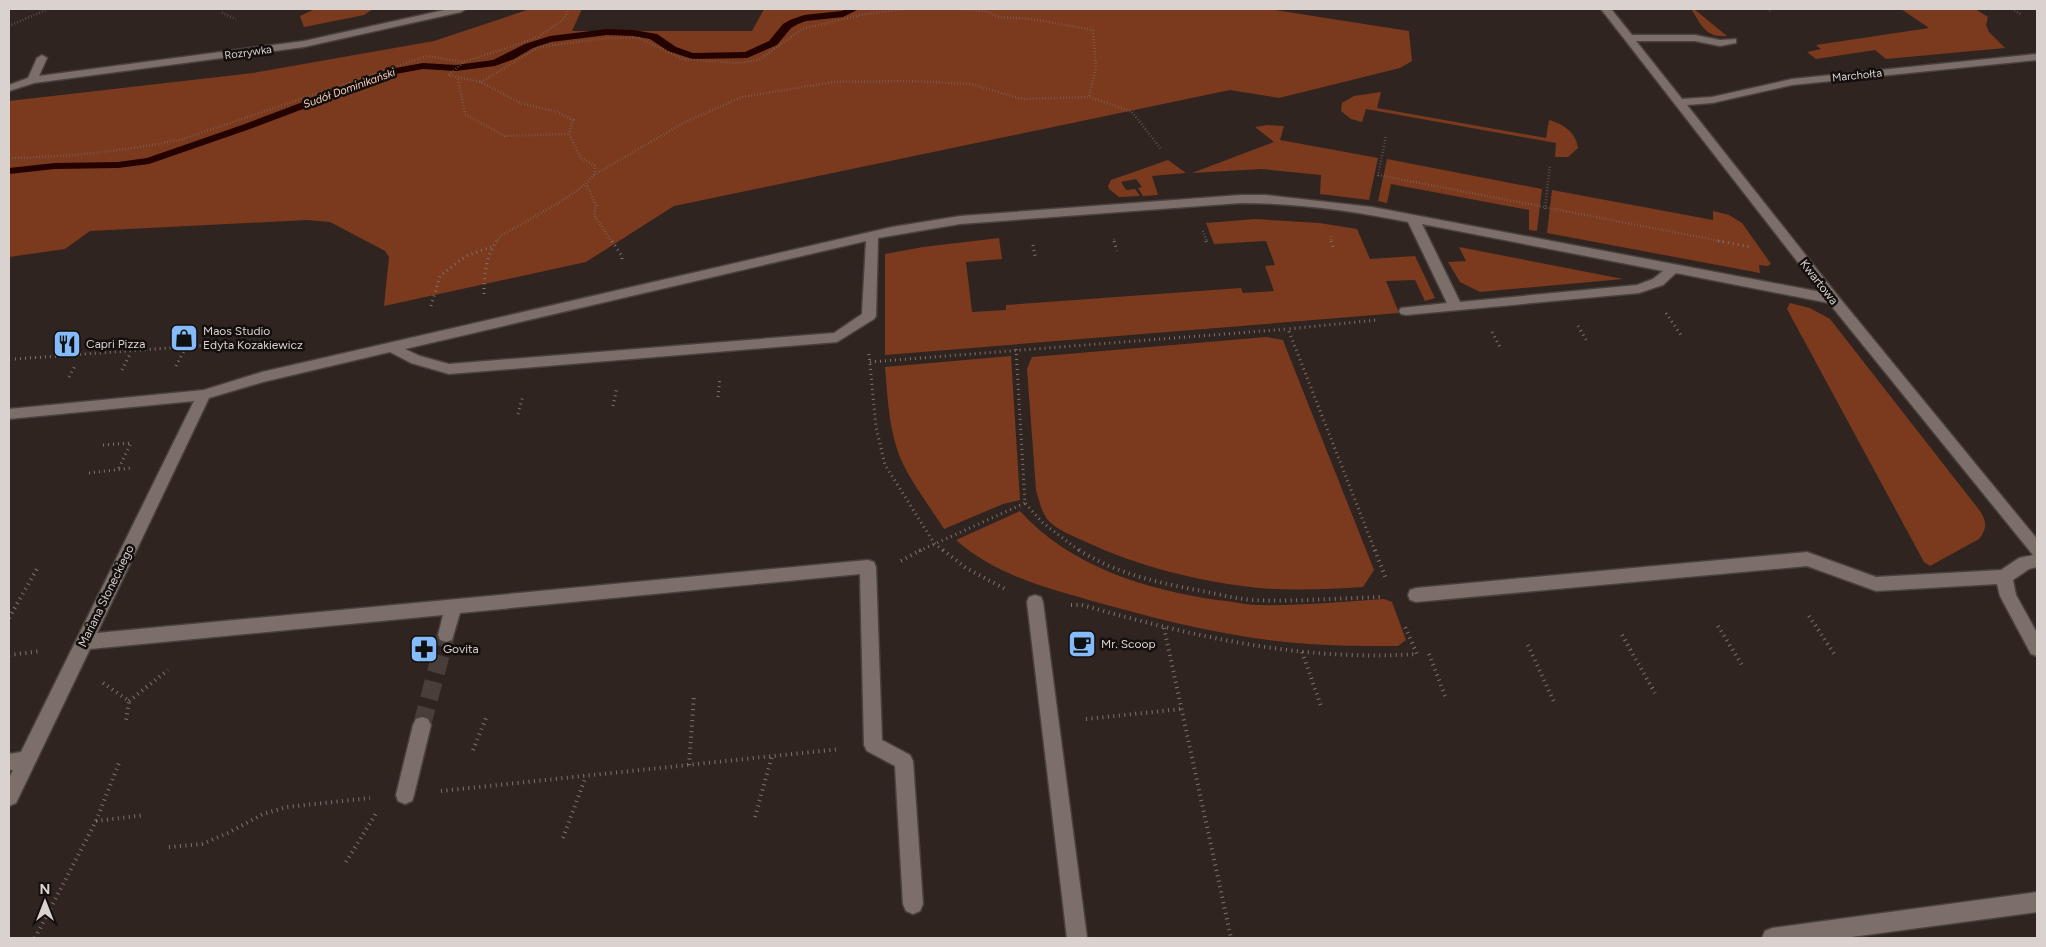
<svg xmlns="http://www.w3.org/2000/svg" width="2046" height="947" viewBox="0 0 2046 947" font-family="Figtree,sans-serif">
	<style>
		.green { fill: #7b3a1e }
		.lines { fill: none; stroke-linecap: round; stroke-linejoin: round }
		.stream { fill: #230200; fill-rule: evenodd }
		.minor-tunnel { stroke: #483e3a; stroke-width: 18; stroke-dasharray: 18 9; stroke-linecap: butt }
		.minor-casing { stroke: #49413d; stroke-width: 3 }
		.path-far2 { stroke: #7c736f; stroke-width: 2.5; stroke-dasharray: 0.5 2.5; stroke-linecap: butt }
		.path-far1 { stroke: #7c736f; stroke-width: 3; stroke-dasharray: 1 4; stroke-linecap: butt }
		.path { stroke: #7c736f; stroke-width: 4; stroke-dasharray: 1 4.5; stroke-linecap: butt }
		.minor { fill: #7c6f69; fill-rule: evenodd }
		.labels { text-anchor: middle; stroke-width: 5; stroke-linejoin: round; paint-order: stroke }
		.far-street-label { font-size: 11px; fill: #d9d2cf; stroke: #140f0d }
		.far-water-label { font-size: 11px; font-style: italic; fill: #fbcfbd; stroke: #140f0d }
		.street-label { font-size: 12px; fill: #d9d2cf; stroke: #140f0d }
		.poi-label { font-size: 12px; fill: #d9d2cf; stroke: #140f0d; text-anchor: start }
	</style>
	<rect width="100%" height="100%" fill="#2f2420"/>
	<g class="green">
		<path d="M 315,9 L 373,9 L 364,15 L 304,27 L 300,16 Z"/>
		<path d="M 530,9 L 582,9 L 572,31 L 752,31 L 764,9 L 1269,9 L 1409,31 L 1412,61 L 1400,68 L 1279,98 L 1230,90 L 674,206 L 586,262 L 384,306 L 389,257 L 385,251 L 330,222 L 307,220 L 90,231 L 65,249 L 9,257 L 9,101 L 253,73 L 434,41 Z"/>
		<path d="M 1691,9 L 1694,9 L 1727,36 C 1705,38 1702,25 1691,9 Z"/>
		<path d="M 1901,9 L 1975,9 L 1988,17 L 1986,25 L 1989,32 L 2005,48 L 1886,59 L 1875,50 L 1816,59 L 1807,52 L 1821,49 L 1816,45 L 1929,28 Z"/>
		<path d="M 1381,92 L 1377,108 L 1546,138 L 1549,120 C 1563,124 1576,132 1578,148 L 1568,157 L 1555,157 L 1556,143 L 1366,109 L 1362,122 L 1351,119 L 1341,111 L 1342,103 L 1354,96 Z"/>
		<path d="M 1267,125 L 1284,126 L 1280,140 L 1378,158 L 1369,200 L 1320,194 L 1321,175 L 1261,169 L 1192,173 L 1274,142 L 1255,127 Z"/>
		<path d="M 1387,159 L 1542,189 L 1537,231 L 1529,230 L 1529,210 L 1391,184 L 1387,203 L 1378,201 Z"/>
		<path d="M 1168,160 L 1186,173 L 1152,176 L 1158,195 L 1143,196 L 1138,188 L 1142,187 L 1136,179 L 1121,182 L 1126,190 L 1135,189 L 1140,196 L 1119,197 L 1109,189 L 1108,186 L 1111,180 Z"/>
		<path d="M 1552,190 L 1713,220 L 1713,211 L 1729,215 L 1742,223 L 1771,264 L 1767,266 L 1759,265 L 1760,273 L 1547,233 Z"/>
		<path d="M 1255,219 L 1319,223 L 1357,229 L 1370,259 L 1415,256 L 1435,298 L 1425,301 L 1415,280 L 1386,281 L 1399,313 L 885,355 L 885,254 L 923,247 L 999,238 L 1002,259 L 966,262 L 972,312 L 1006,310 L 1006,305 L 1241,288 L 1243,293 L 1274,291 L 1265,266 L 1275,265 L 1266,241 L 1214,244 L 1206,223 Z"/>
		<path d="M 1459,247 L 1623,279 L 1480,292 L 1460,282 L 1448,262 L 1466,261 Z"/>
		<path d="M 1790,303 L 1810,308 L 1830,319 L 1980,511 C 1987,522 1987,529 1979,539 L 1930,566 L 1924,562 L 1787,309 Z"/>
		<path d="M 1266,337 L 1283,340 L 1284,343 L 1374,570 L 1363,587 C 1329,589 1293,591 1259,588 C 1201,582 1140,567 1086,542 C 1074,536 1056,530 1047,519 C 1041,510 1039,500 1036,490 L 1027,369 L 1032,357 Z"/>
		<path d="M 1011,356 L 1020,500 L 1003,504 L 944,529 C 931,508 915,488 904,466 C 889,435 888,401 885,367 Z"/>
		<path d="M 1020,511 C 1069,566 1147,590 1217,600 C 1230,601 1243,604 1255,605 C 1298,606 1341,602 1384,599 L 1392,602 L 1406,640 L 1398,646 C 1364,646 1330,646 1296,643 C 1226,637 1156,619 1089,600 C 1042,587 993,573 956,540 Z"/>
	</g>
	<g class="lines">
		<path class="stream" d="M 847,9 L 859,9 L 843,17 L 806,21 L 798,24 L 791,28 L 777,45 L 747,58 L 692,59 L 668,51 L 650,39 L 633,36 L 607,35 L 551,42 L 533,48 L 514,59 L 495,66 L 456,71 L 423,69 L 396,74 L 250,129 L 149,164 L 118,168 L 55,169 L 9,174 L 9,168 L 55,163 L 118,162 L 147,158 L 242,125 L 390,69 L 423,63 L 456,65 L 493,60 L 525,44 L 550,36 L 607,29 L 633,30 L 657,34 L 676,47 L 693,53 L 745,52 L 769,41 L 783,24 L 790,20 L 804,15 L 841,11 Z"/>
		<path class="minor-tunnel" d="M 422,725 L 446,635"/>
		<g class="minor-casing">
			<g id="minor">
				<path d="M 449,9 L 466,9 L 461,12 L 304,47 L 34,83 L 9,91 L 9,85 L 28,78 L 37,58 L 42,55 L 47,58 L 39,76 L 304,41 Z"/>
				<path d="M 1601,9 L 1611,9 L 1632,35 L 1695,35 L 1720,40 L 1736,39 L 1736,43 L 1720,46 L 1695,41 L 1636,41 L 1682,99 L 1712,97 L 1792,79 L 2037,54 L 2037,60 L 1792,85 L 1712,103 L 1687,105 L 1838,296 L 2037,539 L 2037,567 L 2029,569 L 2013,580 L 2016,595 L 2037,633 L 2037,656 L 2031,654 L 2000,596 L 1997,584 L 1876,591 L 1807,566 L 1416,602 L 1410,600 L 1408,595 L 1410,590 L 1416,588 L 1807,552 L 1876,577 L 2001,570 L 2019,558 L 2033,555 L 1829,303 L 1676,273 L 1663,285 L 1639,293 L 1406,315 L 1401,314 L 1399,311 L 1401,308 L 1447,303 L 1408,222 C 1354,211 1297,203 1241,203 L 960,224 L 878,238 L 876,316 L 874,319 L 837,342 L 449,374 L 411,363 L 390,352 L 263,382 L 209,398 L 97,633 L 868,560 L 874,562 L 876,567 L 882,740 L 910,755 L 913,761 L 923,904 L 920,911 L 913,914 L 906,911 L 903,904 L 895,766 L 867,751 L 864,745 L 860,574 L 460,613 L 452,640 L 446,642 L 440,640 L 438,635 L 443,615 L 90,649 L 16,803 L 9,806 L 9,778 L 13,770 L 9,770 L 9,754 L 21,752 L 194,401 L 9,419 L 9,409 L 204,390 L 262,372 L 892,227 L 960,216 L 1241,195 L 1265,195 L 1372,207 L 1821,292 ZM 1422,224 L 1663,271 L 1653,279 L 1637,285 L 1460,302 ZM 866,241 L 862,314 L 834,333 L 449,364 L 420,356 L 405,349 Z"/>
				<path d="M 1035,595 L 1041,597 L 1043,602 L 1087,938 L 1067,938 L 1027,602 L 1029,597 Z"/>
				<path d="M 422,717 L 428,719 L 431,725 L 414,795 L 412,801 L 405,804 L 398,801 L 396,795 L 413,725 L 416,719 Z"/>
				<path d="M 2037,892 L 2037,912 L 1844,938 L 1762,938 L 1765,931 L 1772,928 Z"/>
			</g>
		</g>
		<g class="path-far2">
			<path d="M 961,9 L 989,12 L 997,17 L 1032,19 L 1093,30 L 1096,67 L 1089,97"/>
			<path d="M 1767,9 L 1771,11"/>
			<path d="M 2012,9 L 2022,15"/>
			<path d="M 222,13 L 236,19"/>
			<path d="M 9,26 L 48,9"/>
			<path d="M 463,63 L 448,75 L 481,82 L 520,103 L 557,112 L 573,120 L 569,134 L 581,158 L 595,166 L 594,175 L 586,184 L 596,205 L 594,215 L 612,242"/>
			<path d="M 458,79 L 465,114 L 505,136 L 569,134"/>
			<path d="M 481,82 L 539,47 L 607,38 L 639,38 L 683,59 L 738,63 L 759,60 L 802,29 L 860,15 L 904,9"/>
			<path d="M 9,158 C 68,157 125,151 183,139 L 427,56 L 463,62 L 501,50 L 538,37 L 563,20 L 569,9"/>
			<path d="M 594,175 L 683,123 L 742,97 L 833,82 L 909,81 L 971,84 L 1022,99 L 1089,97 L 1132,112 L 1161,149"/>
			<path d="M 1378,175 L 1725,242"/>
			<path d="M 1378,176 L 1386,135"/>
			<path d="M 1545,209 L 1550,165"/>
			<path d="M 1203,231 L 1207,242"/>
			<path d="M 1331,236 L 1331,242"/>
			<path d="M 1114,239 L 1115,242"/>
			<path d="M 496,242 L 502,235 L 560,202 L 586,184"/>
		</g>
		<g class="path-far1">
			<path d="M 612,241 L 622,256 L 622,261"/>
			<path d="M 1114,241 L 1117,251"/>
			<path d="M 1206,241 L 1208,245"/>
			<path d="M 1331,241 L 1333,247"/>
			<path d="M 1718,241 L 1751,247"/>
			<path d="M 1033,245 L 1035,256"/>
			<path d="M 484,294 C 484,276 486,255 497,241"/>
			<path d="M 431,306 L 440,276 L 466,256 L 491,247"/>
			<path d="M 1666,313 L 1681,335"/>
			<path d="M 1578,326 L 1588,343"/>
			<path d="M 1492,332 L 1501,349"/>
			<path d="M 1016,349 L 1025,503 L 1043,523 L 1080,551"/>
			<path d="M 869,354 L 876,427 L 885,465 L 934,543 L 944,551"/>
			<path d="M 15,359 L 267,341"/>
			<path d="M 870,362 L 1288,329"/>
			<path d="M 176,366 L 186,347"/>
			<path d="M 122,370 L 131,352"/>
			<path d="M 69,377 L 76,364"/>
			<path d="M 718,397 L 720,377"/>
			<path d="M 613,406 L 617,387"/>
			<path d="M 518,414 L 523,395"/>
			<path d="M 103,445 L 131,443 L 118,470"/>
			<path d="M 89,473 L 131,468"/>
			<path d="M 919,551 L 1025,503"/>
			<path d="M 1375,551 L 1288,329 L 1377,320"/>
		</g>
		<g class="path">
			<path d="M 943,550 L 966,568 L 1005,589"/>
			<path d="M 1079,550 C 1119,576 1166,584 1212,593 C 1226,596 1239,599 1253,600 C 1296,602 1340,598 1383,597"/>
			<path d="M 1375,550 L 1386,579"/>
			<path d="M 901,561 L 921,550"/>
			<path d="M 1071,605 L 1082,605 C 1192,636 1302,662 1417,654 L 1405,627"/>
			<path d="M 1809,616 L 1835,655"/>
			<path d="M 9,618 L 38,567"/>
			<path d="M 1718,626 L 1742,665"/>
			<path d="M 1164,628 L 1231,938"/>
			<path d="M 1622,635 L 1655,693"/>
			<path d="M 1528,645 L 1555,704"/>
			<path d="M 1302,652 L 1322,709"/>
			<path d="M 1429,654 L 1445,696"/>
			<path d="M 9,655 L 41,651"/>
			<path d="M 103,683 L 129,701 L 126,720"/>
			<path d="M 129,701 L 168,670"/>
			<path d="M 1086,719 L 1181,709"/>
			<path d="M 473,750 L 486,718"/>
			<path d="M 689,765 L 694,696"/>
			<path d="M 441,791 L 840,749"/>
			<path d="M 755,817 L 772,756"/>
			<path d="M 96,821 L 145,815"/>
			<path d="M 563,838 L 586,776"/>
			<path d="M 169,847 L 202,844 L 228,833 L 263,814 L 287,807 L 370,798"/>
			<path d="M 346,862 L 377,812"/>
			<path d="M 35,938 L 96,821 L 119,763"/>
		</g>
		<use href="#minor" class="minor"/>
	</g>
	<defs>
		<g id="shop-square" transform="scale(1.4375)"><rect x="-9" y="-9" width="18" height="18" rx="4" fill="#84bcfb" stroke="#140f0d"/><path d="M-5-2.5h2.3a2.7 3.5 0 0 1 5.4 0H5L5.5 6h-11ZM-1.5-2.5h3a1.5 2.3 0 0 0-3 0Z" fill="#111"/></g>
		<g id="restaurant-square" transform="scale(1.4375)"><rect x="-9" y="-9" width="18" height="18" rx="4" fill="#84bcfb" stroke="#140f0d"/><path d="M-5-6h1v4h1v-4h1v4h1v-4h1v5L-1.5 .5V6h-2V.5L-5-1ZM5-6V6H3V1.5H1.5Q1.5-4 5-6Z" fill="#111"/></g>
		<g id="cafe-square" transform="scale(1.4375)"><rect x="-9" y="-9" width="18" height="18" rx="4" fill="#84bcfb" stroke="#140f0d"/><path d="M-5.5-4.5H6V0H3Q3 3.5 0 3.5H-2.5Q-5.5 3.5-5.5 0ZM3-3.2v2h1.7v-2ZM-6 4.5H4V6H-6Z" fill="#111"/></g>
		<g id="pharmacy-square" transform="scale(1.4375)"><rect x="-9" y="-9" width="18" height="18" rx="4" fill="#84bcfb" stroke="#140f0d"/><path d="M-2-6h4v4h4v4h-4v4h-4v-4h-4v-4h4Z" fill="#111"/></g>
	</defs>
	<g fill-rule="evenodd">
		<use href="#shop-square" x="184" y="338"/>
		<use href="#restaurant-square" x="67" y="344"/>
		<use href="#cafe-square" x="1082" y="644"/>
		<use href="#pharmacy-square" x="424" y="649"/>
	</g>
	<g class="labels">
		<g class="far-street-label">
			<text transform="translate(248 52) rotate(-8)" y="4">Rozrywka</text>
			<text transform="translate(1857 75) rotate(-6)" y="4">Marchołta</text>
		</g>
		<g class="far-water-label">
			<text transform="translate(349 88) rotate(-20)" y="4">Sudół Dominikański</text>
		</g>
		<g class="street-label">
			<text transform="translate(1819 282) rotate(52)" y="4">Kwartowa</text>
			<text transform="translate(106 596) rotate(-64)" y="4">Mariana Słoneckiego</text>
		</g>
		<g class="poi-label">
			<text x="203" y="335">Maos Studio<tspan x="203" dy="14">Edyta Kozakiewicz</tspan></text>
			<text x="86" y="348">Capri Pizza</text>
			<text x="1101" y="648">Mr. Scoop</text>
			<text x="443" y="653">Govita</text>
		</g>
	</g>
	<rect width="2046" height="947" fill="none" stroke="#d9d2cf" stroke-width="20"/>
	<g transform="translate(45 902)" stroke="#140f0d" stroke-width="4" paint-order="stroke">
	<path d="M0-4L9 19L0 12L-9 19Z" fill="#d9d2cf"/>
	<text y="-8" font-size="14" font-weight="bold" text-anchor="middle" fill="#d9d2cf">N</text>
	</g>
</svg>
